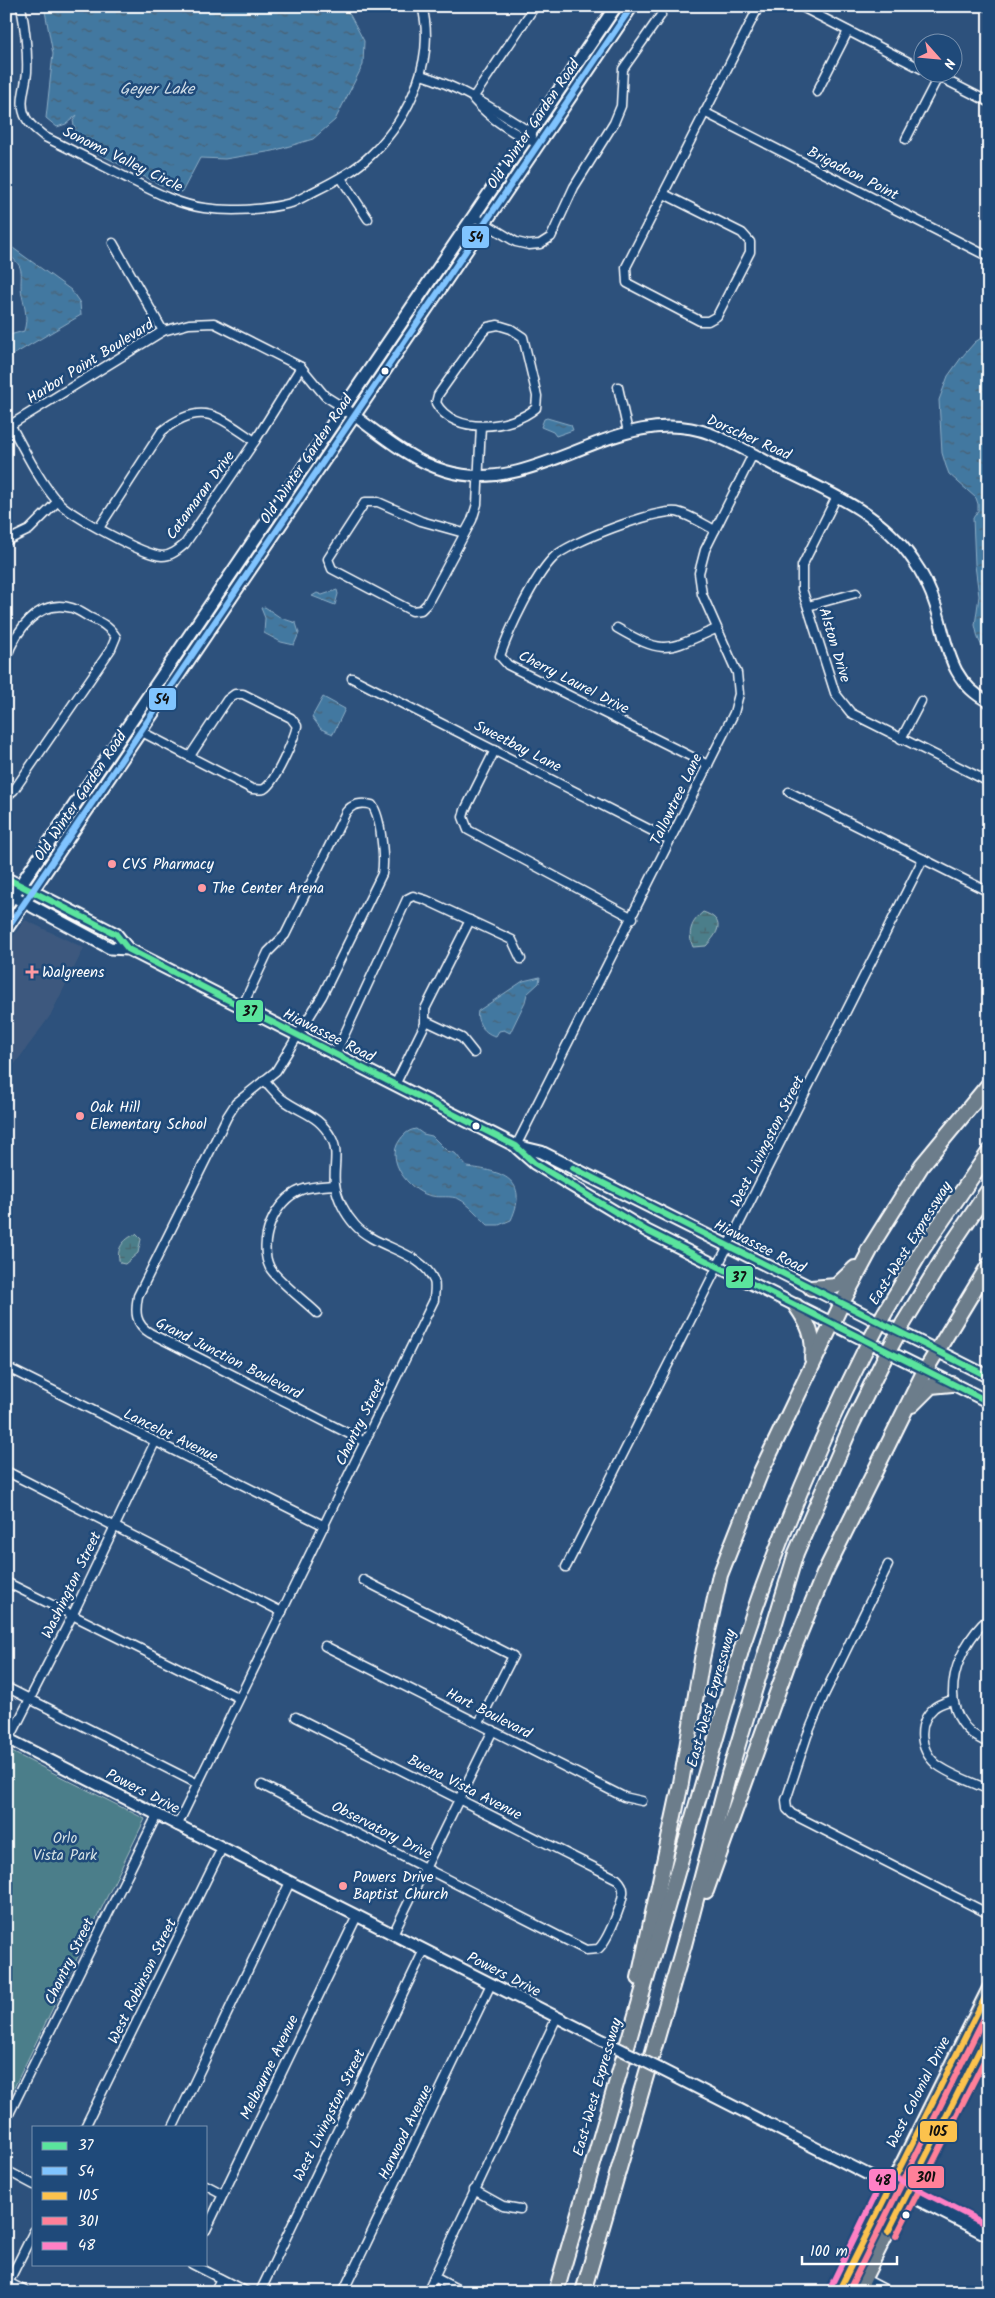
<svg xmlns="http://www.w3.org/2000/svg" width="995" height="2298" viewBox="0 0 995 2298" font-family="Kalam,sans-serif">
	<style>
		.built { fill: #3d597e }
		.wetland { fill: url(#wetland-marsh); stroke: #a6bec4 }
		.park { fill: #4c7e8a; stroke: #a6bec4 }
		.water { fill: url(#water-ripples); stroke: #8eaec6 }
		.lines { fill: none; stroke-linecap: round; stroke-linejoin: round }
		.minor-casing { stroke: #fff; stroke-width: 11 }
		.tertiary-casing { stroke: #fff; stroke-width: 14 }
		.secondary-casing { stroke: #fff; stroke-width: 15 }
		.trunk-casing { stroke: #fff; stroke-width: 16 }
		.motorway-casing { stroke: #fff; stroke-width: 18 }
		.minor { stroke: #1f4a7a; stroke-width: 8 }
		.tertiary { stroke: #1f4a7a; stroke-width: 10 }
		.secondary { stroke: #1f4a7a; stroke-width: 11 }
		.trunk { stroke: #6c7d8b; stroke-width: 12 }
		.motorway { stroke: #6c7d8b; stroke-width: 14 }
		.tertiary-bridge-casing { stroke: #fff; stroke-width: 14; stroke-linecap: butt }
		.motorway-bridge-casing { stroke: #fff; stroke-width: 18; stroke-linecap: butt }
		.tertiary-bridge { stroke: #1f4a7a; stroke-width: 10 }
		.motorway-bridge { stroke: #6c7d8b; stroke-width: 14 }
		.bus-1-casing { stroke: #1f4a7a; stroke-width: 10 }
		.bus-2-casing { stroke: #1f4a7a; stroke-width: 10 }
		.bus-3-casing { stroke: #1f4a7a; stroke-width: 10 }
		.bus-4-casing { stroke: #1f4a7a; stroke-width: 10 }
		.bus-5-casing { stroke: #1f4a7a; stroke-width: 10 }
		.bus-1 { stroke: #5ae49d; stroke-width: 6 }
		.bus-2 { stroke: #80c4ff; stroke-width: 6 }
		.bus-3 { stroke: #fcc24d; stroke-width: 6 }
		.bus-4 { stroke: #ff8098; stroke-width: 6 }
		.bus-5 { stroke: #ff80c5; stroke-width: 6 }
		.bus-dot { fill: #fff; stroke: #1f4a7a; stroke-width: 2 }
		.poi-dot { fill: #ff9aa2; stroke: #1f4a7a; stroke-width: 2 }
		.labels { text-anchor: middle; stroke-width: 5; stroke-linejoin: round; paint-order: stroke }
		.street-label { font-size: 15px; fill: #fff; stroke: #1f4a7a }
		.poi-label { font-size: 15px; fill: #fff; stroke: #1f4a7a; text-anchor: start }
		.park-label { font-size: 15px; fill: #d2dfe2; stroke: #1f4a7a }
		.water-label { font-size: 16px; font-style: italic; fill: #d0dde7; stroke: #1f4a7a }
		.line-badge { stroke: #1f4a7a; stroke-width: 2 }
		.pale-badge-label { font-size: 14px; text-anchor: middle; font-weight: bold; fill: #111 }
	</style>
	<defs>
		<pattern id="wetland-marsh" width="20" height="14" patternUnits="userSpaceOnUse" patternTransform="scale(1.25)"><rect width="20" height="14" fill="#4c7e8a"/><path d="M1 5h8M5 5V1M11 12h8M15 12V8" fill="none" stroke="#4c656b"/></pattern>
		<pattern id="water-ripples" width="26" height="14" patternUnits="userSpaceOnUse" patternTransform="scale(1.25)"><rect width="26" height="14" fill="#4378a0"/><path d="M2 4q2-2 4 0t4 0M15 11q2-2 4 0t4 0" fill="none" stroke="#486072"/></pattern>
	</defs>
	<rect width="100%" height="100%" fill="#2d517c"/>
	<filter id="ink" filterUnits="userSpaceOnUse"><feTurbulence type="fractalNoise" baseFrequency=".02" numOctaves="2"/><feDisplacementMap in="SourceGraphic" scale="10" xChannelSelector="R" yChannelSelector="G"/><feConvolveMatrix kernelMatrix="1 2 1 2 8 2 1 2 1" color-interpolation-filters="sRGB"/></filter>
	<g filter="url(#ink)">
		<path class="built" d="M 25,920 L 84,948 L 50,1016 L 6,1076 L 6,946 Z"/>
		<g class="wetland">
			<path d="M 703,912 C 726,920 719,932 706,946 L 693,947 C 687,933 691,922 703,912 Z"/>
			<path d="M 136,1234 L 141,1239 L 138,1253 L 125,1264 L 120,1263 C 115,1250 123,1239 136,1234 Z"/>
		</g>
		<path class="park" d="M 6,1749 L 145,1819 L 6,2104 Z"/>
		<g class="water">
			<path d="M 44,6 L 342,6 L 350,15 L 364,41 L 363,65 L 335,120 L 313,139 L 273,151 L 225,159 L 200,158 L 182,192 L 169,189 L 79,144 L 73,121 L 77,115 L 66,124 L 57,127 L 46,118 L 53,54 Z"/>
			<path d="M 6,243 L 71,290 L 80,303 L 81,315 L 6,359 L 6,336 L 24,331 C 28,317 25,309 22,295 C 18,274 29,269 6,253 Z"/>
			<path d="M 989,333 L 989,654 L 984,651 L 978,638 L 975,625 L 979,596 L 975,565 L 973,518 L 978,511 L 978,504 L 976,498 L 949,474 L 946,466 L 942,453 L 939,400 L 948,376 L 961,358 L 975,342 Z"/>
			<path d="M 547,418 L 571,425 L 573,430 L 556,436 L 553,432 L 541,427 L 544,419 Z"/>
			<path d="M 337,590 L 338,594 L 335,605 L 312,596 L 317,593 L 322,595 Z"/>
			<path d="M 265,607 L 281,618 L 296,623 L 299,633 L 294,645 L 281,642 L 264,633 L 265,618 L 261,608 Z"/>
			<path d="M 323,697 L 345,709 L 333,734 L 321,729 L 312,717 Z"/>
			<path d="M 540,977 L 539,983 L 527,994 L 525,1002 L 510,1033 L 504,1030 L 499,1031 L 496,1036 C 486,1035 475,1022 478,1011 L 523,981 Z"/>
			<path d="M 416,1129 L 423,1134 L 432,1136 L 447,1151 L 455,1153 L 467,1167 C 502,1171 530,1179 511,1220 L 499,1225 L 488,1225 C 479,1217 469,1204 459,1199 C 450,1195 441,1198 432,1196 C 412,1193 388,1165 397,1145 C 401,1137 407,1130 416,1129 Z"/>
		</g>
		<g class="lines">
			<g class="minor-casing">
				<g id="minor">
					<path d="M 21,6 C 25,28 28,50 27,72 C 26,87 18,103 26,118 C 30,126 38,131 45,137 C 72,150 99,164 127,178 C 151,190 176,204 204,208 C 231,212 264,210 291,203 C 299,200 307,195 315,191 C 335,181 356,170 372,154 C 410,117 436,58 422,6"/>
					<path d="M 800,6 L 922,69"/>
					<path d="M 985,6 L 989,8"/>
					<path d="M 930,72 L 989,102"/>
					<path d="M 421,75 C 461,87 495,110 530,132 L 532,136"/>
					<path d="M 817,92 L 848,31"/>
					<path d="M 473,98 L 535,6"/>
					<path d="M 474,100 C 490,118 514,135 537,143"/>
					<path d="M 704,112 L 989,257"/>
					<path d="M 906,139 L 938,77"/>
					<path d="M 341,178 L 368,219"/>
					<path d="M 664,194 L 742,233 L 750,242 L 750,252 L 717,316 L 708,321 L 700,321 L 627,283 L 626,267 L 759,6"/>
					<path d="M 473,216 L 516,242 L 529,245 L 540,244 L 551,237 L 574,187 L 614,123 L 621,106 L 623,69 L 661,15"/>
					<path d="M 113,243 L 163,331"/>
					<path d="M 498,325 L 511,329 L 523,337 L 537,396 L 536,408 C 511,429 454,436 436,403 L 438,395 L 482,333 L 488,327 Z"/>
					<path d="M 618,387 L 628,432"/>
					<path d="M 11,426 C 25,451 38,479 57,501 C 70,515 143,555 162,556 C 171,556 178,550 185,544 L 255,441 L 301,367"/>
					<path d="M 7,427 L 163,331 L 189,324 L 214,323 L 301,367 L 325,396 L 344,408"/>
					<path d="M 837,496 L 802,566 L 802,589 L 835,693 L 851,713 L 989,782"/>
					<path d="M 99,528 L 162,431 C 203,399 218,417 255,441"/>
					<path d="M 464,533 L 421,521 L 378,502 L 365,502 L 328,559 L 332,569 L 412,611 L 421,610 L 427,604 L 472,520 L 477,504 L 481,426"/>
					<path d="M 6,541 L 29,530 L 58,501"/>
					<path d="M 808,606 L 856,593"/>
					<path d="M 617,628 C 665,656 667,650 716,629"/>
					<path d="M 6,658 C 16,631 38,598 72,608 C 78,610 84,614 89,617 C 100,622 109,626 116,637 L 111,649 L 14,790 L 6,797"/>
					<path d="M 352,678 L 670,840"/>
					<path d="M 138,730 L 252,789 C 256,789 261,790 264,789 C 275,783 294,739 297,726 L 291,718 L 243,694 L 235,694 L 227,700 L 190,756"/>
					<path d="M 901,739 L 921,701"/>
					<path d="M 495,750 L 465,810 L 463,817 L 468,830 L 633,918"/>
					<path d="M 708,765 L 508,665 L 500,656 C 509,630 534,577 553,558 C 567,543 658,508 677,512 C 690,515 703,524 715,530"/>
					<path d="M 789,792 L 989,892"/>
					<path d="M 242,1007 L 268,952 L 285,935 L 346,812 C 352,804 362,802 372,805 C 381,817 385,859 382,874 L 322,996 L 276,1071 L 236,1103 L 227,1117 L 138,1296 C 135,1312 135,1324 150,1333 L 365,1442"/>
					<path d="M 426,1021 L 462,1038 L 474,1053"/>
					<path d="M 335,1055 L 407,899 L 413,896 L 426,900 L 512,940 L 521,959"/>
					<path d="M 395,1085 L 425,1024 L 425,1009 L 470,920"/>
					<path d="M 516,1146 L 734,713 L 739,694 L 737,673 L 702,594 L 699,573 L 705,550 L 753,454"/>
					<path d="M 317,1313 C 307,1303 276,1279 270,1268 C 257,1243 274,1200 301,1190 C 311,1186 324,1186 335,1185"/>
					<path d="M 6,1367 L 325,1526"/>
					<path d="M 6,1471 L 282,1612"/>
					<path d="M 888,1565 L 824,1695 L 807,1736 L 786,1800 L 787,1809 L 792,1814 L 989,1914"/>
					<path d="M 566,1567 L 923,859"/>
					<path d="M 363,1580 L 513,1656 L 479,1723"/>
					<path d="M 6,1582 L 239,1698"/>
					<path d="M 989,1618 C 952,1650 931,1720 989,1743"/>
					<path d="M 325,1646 L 624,1797 L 642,1801"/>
					<path d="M 6,1687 L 198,1784"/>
					<path d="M 952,1700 C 946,1702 938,1704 934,1708 C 917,1723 919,1749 936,1764 C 950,1775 972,1782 989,1790"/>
					<path d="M 9,1740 L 72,1616 L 155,1442"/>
					<path d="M 262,1785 L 586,1950 L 598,1949 C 607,1942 622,1905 623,1893 C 624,1887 621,1883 617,1879 L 296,1717"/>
					<path d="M 177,1826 L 434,1300 C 434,1295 436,1286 434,1281 C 421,1250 376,1249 355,1225 C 345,1214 337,1198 335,1184 C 333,1169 339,1152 332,1139 C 319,1114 302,1114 282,1099 C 276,1094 270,1086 264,1080"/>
					<path d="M 393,1934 L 493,1730"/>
					<path d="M 6,2120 L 157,1815"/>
					<path d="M 85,2127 L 222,1848"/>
					<path d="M 173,2127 L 290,1882"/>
					<path d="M 6,2170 L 34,2185"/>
					<path d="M 206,2185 L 223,2194"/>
					<path d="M 474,2190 L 503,2206 L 520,2209"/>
					<path d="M 206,2230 L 357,1916"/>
					<path d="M 192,2264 L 247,2292"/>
					<path d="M 434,2277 L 463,2292"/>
					<path d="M 865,2279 L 890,2292"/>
					<path d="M 6,2281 L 27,2292"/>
					<path d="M 6,2287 L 34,2231"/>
					<path d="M 214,2292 L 221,2279"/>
					<path d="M 260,2292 L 424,1950"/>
					<path d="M 343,2292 L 491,1984"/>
					<path d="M 427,2292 L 557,2017"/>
				</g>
			</g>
			<g class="tertiary-casing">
				<g id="tertiary">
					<path d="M 344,408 C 375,430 408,460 446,471 C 539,499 618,399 711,434 C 734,443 757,456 779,468 C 829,492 881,513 913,560 C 923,574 931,591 936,607 C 948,645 949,682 989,702"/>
					<path d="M 6,878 L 20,885"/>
					<path d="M 6,1738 L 610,2044"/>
					<path d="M 660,2069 L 989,2236"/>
				</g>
			</g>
			<g class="secondary-casing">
				<g id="secondary">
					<path d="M 26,888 L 116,934 L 128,949"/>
					<path d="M 13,896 L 110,948 L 128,949 L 516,1146 L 541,1152 L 989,1377"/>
					<path d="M 6,906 L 616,6"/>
					<path d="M 6,930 L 632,6"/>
					<path d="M 517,1148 L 534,1163 L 647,1231 L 989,1402"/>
				</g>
			</g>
			<g class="trunk-casing">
				<g id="trunk">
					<path d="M 838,2292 L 989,1988"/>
					<path d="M 858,2292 L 989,2031"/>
				</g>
			</g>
			<g class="motorway-casing">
				<g id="motorway">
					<path d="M 868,1251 L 922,1165 L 989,1084"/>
					<path d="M 811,1288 L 836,1286 L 855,1268"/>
					<path d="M 796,1306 C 808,1323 815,1337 812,1358"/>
					<path d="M 884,1314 L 922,1250 L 989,1152"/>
					<path d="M 903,1324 L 948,1250 L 989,1189"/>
					<path d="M 912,1405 L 931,1386 L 952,1384"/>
					<path d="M 706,1891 L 790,1657 L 824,1574 L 922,1376 L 989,1265"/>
					<path d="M 639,1978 L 681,1783 L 702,1659 L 720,1575 L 760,1474 L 842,1303 L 873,1245"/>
					<path d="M 556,2292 L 743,1644 C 777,1543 816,1447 864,1352"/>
					<path d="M 583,2292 L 684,1945 L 729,1774 L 796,1553 L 852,1424 L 883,1361"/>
				</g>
			</g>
			<use href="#minor" class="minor"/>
			<use href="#tertiary" class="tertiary"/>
			<use href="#secondary" class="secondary"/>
			<use href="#trunk" class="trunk"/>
			<use href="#motorway" class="motorway"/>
			<g class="tertiary-bridge-casing">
				<path id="tertiary-bridge" d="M 610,2044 L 660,2069"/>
			</g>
			<g class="motorway-bridge-casing">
				<g id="motorway-bridge">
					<path d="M 864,1352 L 884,1314"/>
					<path d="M 883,1361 L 903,1324"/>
				</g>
			</g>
			<use href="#tertiary-bridge" class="tertiary-bridge"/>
			<use href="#motorway-bridge" class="motorway-bridge"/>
			<g class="bus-1-casing">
				<g id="bus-1">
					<path d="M 6,878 L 116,934 L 128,949 L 516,1146 L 534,1163 L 647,1231 L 989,1402"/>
					<path d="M 573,1168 L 989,1377"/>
				</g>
			</g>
			<g class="bus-2-casing">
				<path id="bus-2" d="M 6,930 L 632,6"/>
			</g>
			<g class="bus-3-casing">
				<g id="bus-3">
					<path d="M 888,2232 L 989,2031"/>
					<path d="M 838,2292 L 989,1989"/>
				</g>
			</g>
			<g class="bus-4-casing">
				<g id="bus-4">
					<path d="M 896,2236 L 989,2051"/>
					<path d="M 848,2292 L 989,2008"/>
				</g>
			</g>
			<g class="bus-5-casing">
				<path id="bus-5" d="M 830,2288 L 882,2181 L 886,2177 L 894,2177 L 989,2226"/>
			</g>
			<use href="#bus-1" class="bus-1"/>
			<use href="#bus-2" class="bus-2"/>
			<use href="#bus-3" class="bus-3"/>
			<use href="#bus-4" class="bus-4"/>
			<use href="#bus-5" class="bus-5"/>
		</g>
	</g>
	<g class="bus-dot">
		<circle cx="385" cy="371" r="4.5"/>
		<circle cx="476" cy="1126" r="4.5"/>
		<circle cx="906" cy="2215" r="4.5"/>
	</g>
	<g class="poi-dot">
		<circle cx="112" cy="864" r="5"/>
		<circle cx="202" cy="888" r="5"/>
		<path d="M29.5 964.5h5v5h5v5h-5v5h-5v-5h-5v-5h5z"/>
		<circle cx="80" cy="1116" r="5"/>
		<circle cx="343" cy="1886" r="5"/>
	</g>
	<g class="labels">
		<g class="street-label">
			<text transform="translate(533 124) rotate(-56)" y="5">Old Winter Garden Road</text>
			<text transform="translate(123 159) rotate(26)" y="5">Sonoma Valley Circle</text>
			<text transform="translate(853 173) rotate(27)" y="5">Brigadoon Point</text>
			<text transform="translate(90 361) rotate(-32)" y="5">Harbor Point Boulevard</text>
			<text transform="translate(749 437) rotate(24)" y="5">Dorscher Road</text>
			<text transform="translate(306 459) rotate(-56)" y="5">Old Winter Garden Road</text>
			<text transform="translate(200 495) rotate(-54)" y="5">Catamaran Drive</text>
			<text transform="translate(835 645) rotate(73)" y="5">Alston Drive</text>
			<text transform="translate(574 682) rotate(27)" y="5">Cherry Laurel Drive</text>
			<text transform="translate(518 746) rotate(27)" y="5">Sweetbay Lane</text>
			<text transform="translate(80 796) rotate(-56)" y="5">Old Winter Garden Road</text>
			<text transform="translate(676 799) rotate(-64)" y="5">Tallowtree Lane</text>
			<text transform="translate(329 1035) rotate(27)" y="5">Hiawassee Road</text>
			<text transform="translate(767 1141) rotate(-63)" y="5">West Livingston Street</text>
			<text transform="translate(910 1243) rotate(-58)" y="5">East-West Expressway</text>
			<text transform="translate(760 1246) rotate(27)" y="5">Hiawassee Road</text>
			<text transform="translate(229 1358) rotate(27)" y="5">Grand Junction Boulevard</text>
			<text transform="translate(360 1422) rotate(-64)" y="5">Chantry Street</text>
			<text transform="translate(171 1435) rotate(26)" y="5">Lancelot Avenue</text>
			<text transform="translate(71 1585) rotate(-64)" y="5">Washington Street</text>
			<text transform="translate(711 1698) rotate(-74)" y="5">East-West Expressway</text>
			<text transform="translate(489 1713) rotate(27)" y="5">Hart Boulevard</text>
			<text transform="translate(465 1787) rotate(27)" y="5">Buena Vista Avenue</text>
			<text transform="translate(143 1791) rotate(27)" y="5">Powers Drive</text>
			<text transform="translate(382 1830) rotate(27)" y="5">Observatory Drive</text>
			<text transform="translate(69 1961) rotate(-64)" y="5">Chantry Street</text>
			<text transform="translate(504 1974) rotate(27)" y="5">Powers Drive</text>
			<text transform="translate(142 1981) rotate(-64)" y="5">West Robinson Street</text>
			<text transform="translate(269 2067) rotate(-64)" y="5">Melbourne Avenue</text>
			<text transform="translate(597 2087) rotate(-74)" y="5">East-West Expressway</text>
			<text transform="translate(918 2092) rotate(-63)" y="5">West Colonial Drive</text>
			<text transform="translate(329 2115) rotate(-64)" y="5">West Livingston Street</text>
			<text transform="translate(405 2132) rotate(-64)" y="5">Harwood Avenue</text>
		</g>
		<g class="poi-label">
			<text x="122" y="869">CVS Pharmacy</text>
			<text x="212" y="893">The Center Arena</text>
			<text x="42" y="977">Walgreens</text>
			<text x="90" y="1112">Oak Hill<tspan x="90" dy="17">Elementary School</tspan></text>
			<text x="353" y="1882">Powers Drive<tspan x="353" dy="17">Baptist Church</tspan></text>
		</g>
		<g class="park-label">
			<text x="65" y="1843">Orlo<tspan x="65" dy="17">Vista Park</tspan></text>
		</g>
		<g class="water-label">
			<text x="157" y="94">Geyer Lake</text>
		</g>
	</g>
	<g class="line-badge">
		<rect x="461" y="225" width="29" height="24" rx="5" fill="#80c4ff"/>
		<rect x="148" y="687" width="29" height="24" rx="5" fill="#80c4ff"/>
		<rect x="235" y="999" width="29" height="24" rx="5" fill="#5ae49d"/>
		<rect x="725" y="1265" width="29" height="24" rx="5" fill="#5ae49d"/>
		<rect x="919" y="2120" width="39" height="23" rx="5" fill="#fcc24d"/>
		<rect x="907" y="2165" width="38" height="24" rx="5" fill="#ff8098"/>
		<rect x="868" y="2168" width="29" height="24" rx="5" fill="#ff80c5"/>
	</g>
	<g class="pale-badge-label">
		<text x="476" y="242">54</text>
		<text x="162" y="704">54</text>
		<text x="250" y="1016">37</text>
		<text x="739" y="1282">37</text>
		<text x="938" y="2136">105</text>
		<text x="926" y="2182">301</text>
		<text x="883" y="2185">48</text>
	</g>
	<rect width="995" height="2298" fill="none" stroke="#1f4a7a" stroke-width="25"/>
	<rect x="12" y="12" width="970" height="2273" fill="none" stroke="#fff" stroke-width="2" filter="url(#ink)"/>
	<rect x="32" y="2126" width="175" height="140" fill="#1f4a7a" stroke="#7992af"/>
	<rect x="42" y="2142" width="25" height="8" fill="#5ae49d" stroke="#7992af"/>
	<text x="78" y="2150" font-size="15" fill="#ffffff">37</text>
	<rect x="42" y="2167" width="25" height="8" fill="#80c4ff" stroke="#7992af"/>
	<text x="78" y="2176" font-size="15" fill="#ffffff">54</text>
	<rect x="42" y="2192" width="25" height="8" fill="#fcc24d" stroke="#7992af"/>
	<text x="78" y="2200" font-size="15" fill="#ffffff">105</text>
	<rect x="42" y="2217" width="25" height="8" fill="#ff8098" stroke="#7992af"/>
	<text x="78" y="2226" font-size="15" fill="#ffffff">301</text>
	<rect x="42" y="2242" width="25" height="8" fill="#ff80c5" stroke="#7992af"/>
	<text x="78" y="2250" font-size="15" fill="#ffffff">48</text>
	<g transform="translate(938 58) rotate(117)"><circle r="24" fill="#1f4a7a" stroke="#7992af"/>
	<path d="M0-4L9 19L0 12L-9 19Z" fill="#ff9aa2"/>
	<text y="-8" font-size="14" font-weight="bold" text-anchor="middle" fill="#ffffff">N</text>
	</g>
	<path d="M802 2256v8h95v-8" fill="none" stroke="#ffffff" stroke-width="2.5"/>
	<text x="810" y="2256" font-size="15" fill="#ffffff" stroke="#1f4a7a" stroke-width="4" paint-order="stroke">100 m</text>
</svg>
